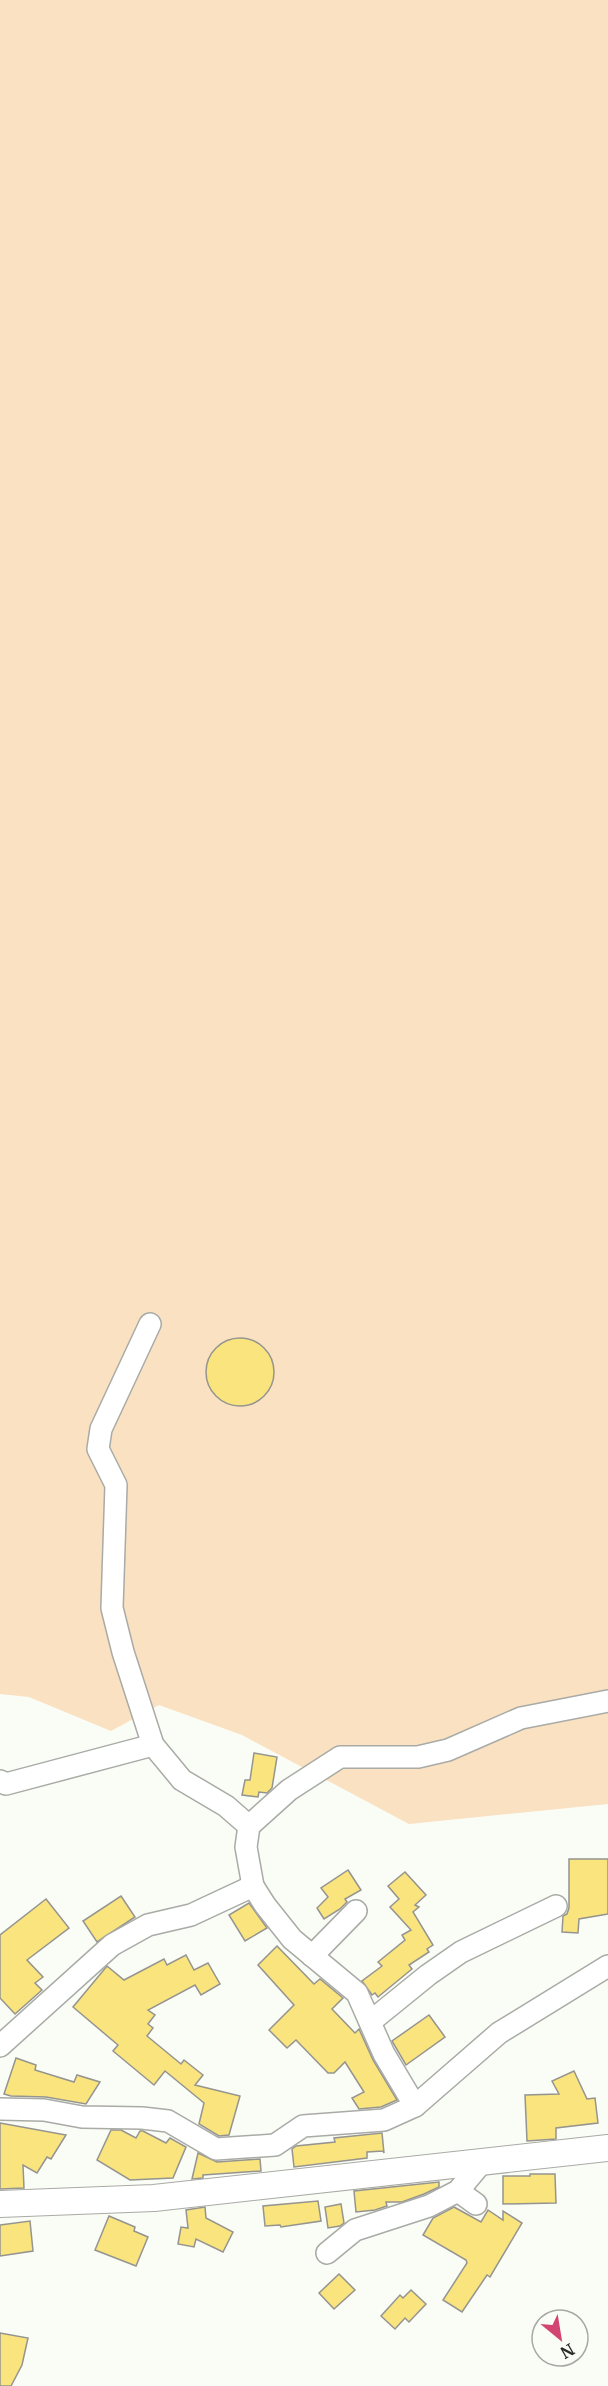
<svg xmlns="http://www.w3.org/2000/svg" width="608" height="2386" viewBox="0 0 608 2386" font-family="Merriweather,serif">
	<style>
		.green { fill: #fae1c1 }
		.building { fill: #f9e47e; stroke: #95948f; stroke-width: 1.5 }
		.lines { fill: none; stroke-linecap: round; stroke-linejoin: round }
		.minor-casing { stroke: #a9aba6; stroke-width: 24 }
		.tertiary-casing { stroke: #a9aba6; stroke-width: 28 }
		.minor { stroke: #fff; stroke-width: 21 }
		.tertiary { stroke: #fff; stroke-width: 26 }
	</style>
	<rect width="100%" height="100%" fill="#fafcf6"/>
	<path class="green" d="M 0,0 L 608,0 L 608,1804 L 409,1824 L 242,1735 L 159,1705 L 111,1731 L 29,1697 L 0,1694 Z"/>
	<g class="building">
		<circle cx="240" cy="1372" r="34"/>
		<path d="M 254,1753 L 277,1757 L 272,1788 L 267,1793 L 259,1792 L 258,1797 L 242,1795 L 245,1780 L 250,1780 Z"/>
		<path d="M 569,1859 L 608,1859 L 608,1914 L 579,1919 L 578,1933 L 562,1932 L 563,1916 L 567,1914 L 569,1908 Z"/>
		<path d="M 348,1870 L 361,1890 L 345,1899 L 347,1902 L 340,1909 L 324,1919 L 317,1908 L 328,1897 L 321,1888 Z"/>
		<path d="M 405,1872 L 426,1895 L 415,1905 L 419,1907 L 413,1912 L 433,1945 L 427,1949 L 429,1952 L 409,1965 L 412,1969 L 378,1997 L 375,1993 L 372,1995 L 362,1981 L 382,1966 L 378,1962 L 405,1940 L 402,1935 L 411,1930 L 390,1907 L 399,1899 L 388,1886 Z"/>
		<path d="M 121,1896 L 135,1917 L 97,1942 L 83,1921 Z"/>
		<path d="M 46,1899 L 69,1928 L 27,1960 L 43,1977 L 35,1983 L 42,1990 L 15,2014 L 0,1998 L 0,1935 Z"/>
		<path d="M 249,1903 L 267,1928 L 245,1941 L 229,1915 Z"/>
		<path d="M 277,1946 L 314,1984 L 320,1979 L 343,1998 L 332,2009 L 355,2033 L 359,2029 L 373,2060 L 397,2100 L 381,2107 L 359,2109 L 352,2098 L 364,2092 L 345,2062 L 334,2073 L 328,2073 L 296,2040 L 287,2048 L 269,2030 L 294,2005 L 258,1965 Z"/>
		<path d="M 186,1955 L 194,1970 L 208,1963 L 220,1984 L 201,1995 L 195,1985 L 148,2010 L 155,2015 L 148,2024 L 153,2028 L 147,2036 L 181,2064 L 184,2060 L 203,2075 L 195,2085 L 240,2096 L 229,2135 L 219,2136 L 199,2124 L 204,2103 L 165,2071 L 154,2085 L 113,2051 L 118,2045 L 73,2007 L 107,1966 L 124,1980 L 164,1959 L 167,1965 Z"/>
		<path d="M 429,2015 L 445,2037 L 406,2065 L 392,2041 Z"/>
		<path d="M 16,2058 L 36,2065 L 35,2070 L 74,2082 L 77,2075 L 100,2082 L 86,2104 L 46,2097 L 11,2096 L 4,2094 Z"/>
		<path d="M 574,2071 L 587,2099 L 595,2098 L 598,2123 L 556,2128 L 556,2139 L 527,2141 L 525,2095 L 559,2094 L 552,2081 Z"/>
		<path d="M 0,2123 L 66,2135 L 51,2159 L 47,2157 L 37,2173 L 23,2165 L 24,2188 L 0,2189 Z"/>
		<path d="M 111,2130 L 121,2130 L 136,2138 L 140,2131 L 143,2131 L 166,2143 L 170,2138 L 186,2147 L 173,2178 L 130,2180 L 97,2160 Z"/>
		<path d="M 382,2133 L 384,2153 L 383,2151 L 367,2152 L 367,2158 L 294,2167 L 292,2149 L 296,2146 L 335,2142 L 334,2138 Z"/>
		<path d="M 198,2153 L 217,2162 L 260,2159 L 261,2171 L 203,2175 L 203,2178 L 192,2179 Z"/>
		<path d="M 530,2174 L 555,2174 L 556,2203 L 503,2204 L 503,2176 L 530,2176 Z"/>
		<path d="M 439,2182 L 439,2187 L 424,2194 L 402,2202 L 386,2202 L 387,2206 L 375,2210 L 356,2212 L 354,2191 Z"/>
		<path d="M 318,2201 L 321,2221 L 281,2227 L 280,2225 L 265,2226 L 263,2206 Z"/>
		<path d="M 341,2204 L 344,2223 L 340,2226 L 328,2228 L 325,2207 Z"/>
		<path d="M 205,2207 L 206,2218 L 233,2232 L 223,2252 L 196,2239 L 194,2247 L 178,2244 L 181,2227 L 188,2228 L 186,2210 Z"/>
		<path d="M 454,2207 L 481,2222 L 488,2210 L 503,2220 L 503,2211 L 522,2223 L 490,2277 L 487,2275 L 462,2312 L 443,2300 L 467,2263 L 466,2260 L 423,2235 L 433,2218 Z"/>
		<path d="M 109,2216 L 135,2227 L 134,2231 L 148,2237 L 136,2266 L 95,2250 Z"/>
		<path d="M 30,2221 L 33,2251 L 0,2256 L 0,2225 Z"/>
		<path d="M 339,2274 L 355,2290 L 334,2309 L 319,2293 Z"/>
		<path d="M 411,2290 L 426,2304 L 409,2322 L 405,2318 L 395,2329 L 381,2316 L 400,2295 L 403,2298 Z"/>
		<path d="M 0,2333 L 28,2338 L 22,2365 L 11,2386 L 0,2386 Z"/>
	</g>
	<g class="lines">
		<g class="minor-casing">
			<g id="minor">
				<path d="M 150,1324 L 101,1429 L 98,1449 L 116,1485 L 112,1608 L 123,1652 L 153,1745 L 182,1780 L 226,1806 L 249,1826"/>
				<path d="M 0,1781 L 6,1784 L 153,1745"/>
				<path d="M 253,1886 L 265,1905 L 292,1939 L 357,1993 L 384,2054 L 415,2106"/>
				<path d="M 312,1956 L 356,1911"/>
				<path d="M 370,2022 L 428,1975 L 461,1952 L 556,1906"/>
				<path d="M 0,2046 L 112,1945 L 148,1925 L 191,1915 L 253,1886 L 246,1847 L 249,1826 L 289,1790 L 340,1757 L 418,1757 L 448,1750 L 521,1718 L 608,1701"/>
				<path d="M 0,2109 L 44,2110 L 82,2117 L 142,2118 L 168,2121 L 216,2149 L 275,2145 L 303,2126 L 384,2120 L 415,2106 L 499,2033 L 608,1966"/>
				<path d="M 458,2191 L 476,2204"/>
				<path d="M 327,2253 L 355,2230 L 429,2206 L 458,2191 L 483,2161"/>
			</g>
		</g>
		<g class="tertiary-casing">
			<path id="tertiary" d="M 0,2204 L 154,2198 L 608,2148"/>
		</g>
		<use href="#minor" class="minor"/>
		<use href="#tertiary" class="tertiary"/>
	</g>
	<g transform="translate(560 2338) rotate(150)"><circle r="28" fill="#fafcf6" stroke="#a7a8a4" stroke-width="1.5"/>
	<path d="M0-4.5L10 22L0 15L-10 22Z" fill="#d24573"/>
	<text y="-9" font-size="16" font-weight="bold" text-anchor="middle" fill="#2a2b29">N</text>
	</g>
</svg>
